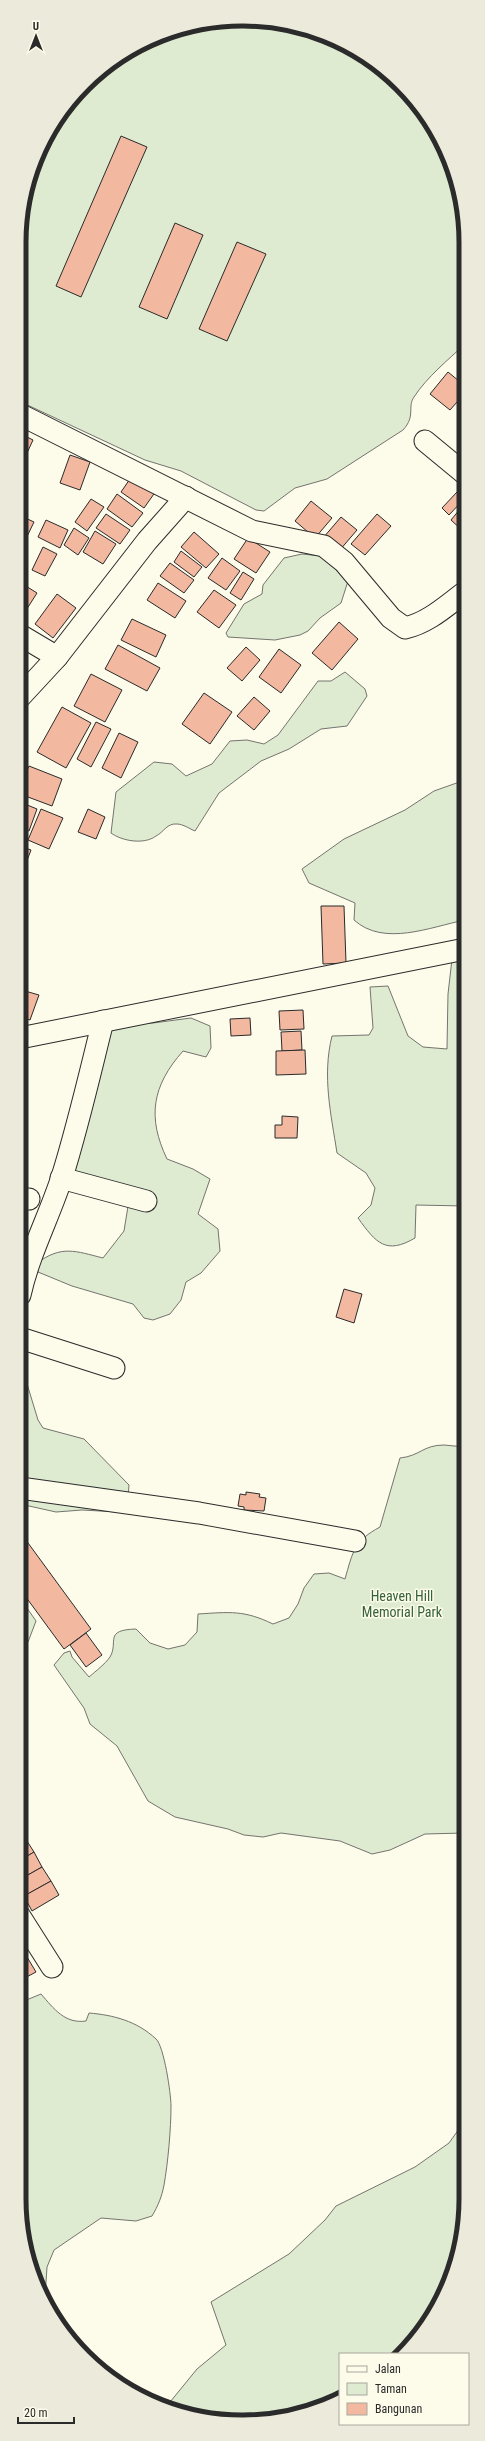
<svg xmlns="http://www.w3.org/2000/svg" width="485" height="2441" viewBox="0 0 485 2441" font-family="'Roboto Condensed',sans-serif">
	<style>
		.green { fill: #deebd1; stroke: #74746e }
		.building { fill: #f2b8a0; stroke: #2b2b2b }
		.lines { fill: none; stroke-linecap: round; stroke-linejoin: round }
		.minor-casing { stroke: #2b2b2b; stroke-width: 23 }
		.minor { stroke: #fdfbea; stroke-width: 21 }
		.labels { text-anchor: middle; stroke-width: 3; stroke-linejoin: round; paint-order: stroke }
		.park-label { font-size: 14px; fill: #34623c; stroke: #fdfbea }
		.rim { fill: none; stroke: #2b2b2b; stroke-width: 5 }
	</style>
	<rect width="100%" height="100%" fill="#fdfbea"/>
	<g class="green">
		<path d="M 271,21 L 341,42 L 401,85 L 443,144 L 466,228 L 465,344 C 448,360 427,377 414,397 C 407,407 416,416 403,430 L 327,479 L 295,488 L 264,511 L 256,510 L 181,471 L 145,460 L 21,402 L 21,214 L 49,131 L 106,65 L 184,27 Z"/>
		<path d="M 302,554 L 321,556 L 348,581 L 341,603 L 320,618 L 308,631 L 300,635 L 275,640 L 228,637 L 226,633 L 244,604 L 262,594 L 263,585 L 284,558 Z"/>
		<path d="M 345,672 L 365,689 L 367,696 L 347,726 L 321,729 L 289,749 L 261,761 L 219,793 L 195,831 C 190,829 183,824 177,824 C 167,823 164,832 156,836 C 144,845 122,841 111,833 L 116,792 L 154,762 L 172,764 L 186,776 L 212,764 L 230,741 L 247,740 L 264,744 L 278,735 L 318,681 L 331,681 Z"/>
		<path d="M 465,780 L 465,920 C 430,927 384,947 354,920 L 355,903 L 309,883 L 302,869 L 344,839 L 405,810 L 434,791 Z"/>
		<path d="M 465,958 L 465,1206 L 416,1205 L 415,1238 C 386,1255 376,1243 358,1218 L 371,1205 L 375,1188 L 366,1173 L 337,1153 C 331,1114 322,1076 332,1036 L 369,1035 L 373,1028 L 370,987 L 388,986 L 408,1036 L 423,1047 L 447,1049 L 448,994 L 452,959 Z"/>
		<path d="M 191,1018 L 210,1026 L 211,1048 L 206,1057 L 183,1051 C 152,1086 147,1117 167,1159 L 193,1169 L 210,1179 L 198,1214 L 218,1229 L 220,1251 L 201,1273 L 186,1282 L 181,1300 L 170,1314 L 153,1320 L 144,1318 L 133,1304 L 72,1286 L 38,1272 L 37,1263 C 62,1245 75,1251 103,1258 L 124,1231 L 130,1194 L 73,1171 C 91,1122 95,1071 111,1022 L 153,1023 Z"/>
		<path d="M 20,1373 L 24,1374 L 38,1420 L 43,1428 L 84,1439 L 129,1485 L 127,1510 L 118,1512 L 82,1510 L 56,1512 L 20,1504 Z"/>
		<path d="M 444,1445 L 465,1447 L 464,1833 L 425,1834 L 390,1850 L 372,1854 L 340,1841 L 281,1833 L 263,1837 L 244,1835 L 228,1829 L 175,1817 L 148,1801 L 117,1746 L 90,1724 L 84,1708 L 54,1665 L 64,1653 L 70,1651 L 72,1657 L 89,1677 C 96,1671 105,1664 110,1657 C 119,1642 103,1630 136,1629 L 150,1643 L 168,1649 L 185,1645 L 197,1632 L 198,1614 C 230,1612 244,1610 273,1624 L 289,1618 L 298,1604 L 304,1588 L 314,1574 L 329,1573 L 345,1579 C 353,1551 354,1541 380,1527 L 400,1458 C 420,1456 423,1445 444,1445 Z"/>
		<path d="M 20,1598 L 36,1621 L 28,1642 L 20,1640 Z"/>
		<path d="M 41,1994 C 54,2009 65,2024 86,2021 L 89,2013 C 113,2015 137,2021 156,2039 C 164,2046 171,2094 171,2106 C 171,2128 168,2163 164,2185 C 162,2196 158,2206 152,2216 L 136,2221 L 101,2218 L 54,2250 L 47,2267 L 45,2297 L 36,2284 L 19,2198 L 19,2003 Z"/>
		<path d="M 464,2122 L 464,2227 L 443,2298 L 399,2354 L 340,2354 L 340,2395 L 314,2410 L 228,2422 L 166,2407 L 197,2369 L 226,2345 L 211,2302 L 289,2254 L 325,2220 L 336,2206 L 415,2167 L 449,2143 Z"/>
	</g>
	<g class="building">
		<path d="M 121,136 L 147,147 L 81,297 L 56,286 Z"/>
		<path d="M 175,223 L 203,235 L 167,319 L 139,307 Z"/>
		<path d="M 237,242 L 266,254 L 227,341 L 199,329 Z"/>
		<path d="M 448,372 L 465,386 L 465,393 L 450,410 L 430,394 Z"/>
		<path d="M 21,434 L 33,440 L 21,466 Z"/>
		<path d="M 70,455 L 90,462 L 80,490 L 60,483 Z"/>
		<path d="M 132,476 L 156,491 L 144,508 L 121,492 Z"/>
		<path d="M 457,492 L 464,499 L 449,515 L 442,508 Z"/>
		<path d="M 117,494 L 143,513 L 132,527 L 107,509 Z"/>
		<path d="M 91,499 L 104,507 L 87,531 L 75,522 Z"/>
		<path d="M 311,501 L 332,518 L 315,538 L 295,521 Z"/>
		<path d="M 465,503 L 465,533 L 451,520 Z"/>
		<path d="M 106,514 L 130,530 L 120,544 L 96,528 Z"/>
		<path d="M 377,514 L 391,526 L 365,555 L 351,544 Z"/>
		<path d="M 21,516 L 34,522 L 21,549 Z"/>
		<path d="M 341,517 L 357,530 L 339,551 L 323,538 Z"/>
		<path d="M 46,520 L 68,530 L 60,548 L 38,537 Z"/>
		<path d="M 74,528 L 89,538 L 78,555 L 64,545 Z"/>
		<path d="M 95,531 L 116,544 L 103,564 L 83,552 Z"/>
		<path d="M 194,532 L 219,554 L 206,568 L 181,547 Z"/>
		<path d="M 248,538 L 270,552 L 256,573 L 234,559 Z"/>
		<path d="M 43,547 L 57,554 L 45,576 L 32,570 Z"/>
		<path d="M 181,551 L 202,567 L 194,577 L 174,562 Z"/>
		<path d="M 222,558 L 240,571 L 226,590 L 208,578 Z"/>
		<path d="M 170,563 L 194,580 L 184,593 L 160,576 Z"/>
		<path d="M 243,572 L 254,579 L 241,600 L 230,593 Z"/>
		<path d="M 21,583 L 37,593 L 23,615 L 21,614 Z"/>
		<path d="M 158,583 L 186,601 L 175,618 L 147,600 Z"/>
		<path d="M 214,590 L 236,605 L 219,628 L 197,612 Z"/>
		<path d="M 57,594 L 76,608 L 53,638 L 35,624 Z"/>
		<path d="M 132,619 L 166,635 L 156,657 L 121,640 Z"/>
		<path d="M 339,622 L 358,639 L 332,670 L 312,653 Z"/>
		<path d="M 118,645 L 160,668 L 147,691 L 105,669 Z"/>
		<path d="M 246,647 L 260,660 L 242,681 L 227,668 Z"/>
		<path d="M 279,649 L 301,665 L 281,693 L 259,677 Z"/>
		<path d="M 91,674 L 122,690 L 105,722 L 74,706 Z"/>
		<path d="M 204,693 L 232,712 L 210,744 L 182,724 Z"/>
		<path d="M 254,697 L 270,711 L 254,730 L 237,716 Z"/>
		<path d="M 62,707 L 91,723 L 66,768 L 37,752 Z"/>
		<path d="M 96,722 L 111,729 L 91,767 L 77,759 Z"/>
		<path d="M 119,733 L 138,742 L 121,778 L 102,768 Z"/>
		<path d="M 29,766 L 62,779 L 52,806 L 20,794 L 20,787 Z"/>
		<path d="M 20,802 L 37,809 L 29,831 L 20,828 Z"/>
		<path d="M 41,809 L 63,818 L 49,849 L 28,840 Z"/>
		<path d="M 88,809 L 105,817 L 96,839 L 78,832 Z"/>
		<path d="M 20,846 L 31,850 L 23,871 L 20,870 Z"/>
		<path d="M 20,875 L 25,877 L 20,888 Z"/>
		<path d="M 321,906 L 344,906 L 346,963 L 323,964 Z"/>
		<path d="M 25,991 L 39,995 L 30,1020 L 20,1017 L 20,1005 Z"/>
		<path d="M 303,1010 L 304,1029 L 280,1030 L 279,1011 Z"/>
		<path d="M 250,1018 L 251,1035 L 231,1036 L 230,1019 Z"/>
		<path d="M 301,1031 L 302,1050 L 282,1051 L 281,1032 Z"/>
		<path d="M 305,1050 L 306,1074 L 276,1075 L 276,1051 Z"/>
		<path d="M 282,1116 L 298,1117 L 297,1138 L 275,1138 L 275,1125 L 282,1125 Z"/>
		<path d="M 344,1289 L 362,1294 L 354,1323 L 336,1317 Z"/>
		<path d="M 246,1492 L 260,1494 L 259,1497 L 266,1498 L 264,1511 L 244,1510 L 244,1507 L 238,1506 L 240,1494 L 246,1495 Z"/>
		<path d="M 20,1532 L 91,1629 L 64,1649 L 20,1589 L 25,1584 L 20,1577 Z"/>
		<path d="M 86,1633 L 102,1655 L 86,1667 L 70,1645 Z"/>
		<path d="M 19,1828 L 25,1838 L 19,1841 Z"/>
		<path d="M 25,1838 L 34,1852 L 19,1861 L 19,1841 Z"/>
		<path d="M 34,1852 L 42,1867 L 19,1880 L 19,1861 Z"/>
		<path d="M 42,1867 L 51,1881 L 24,1896 L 19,1889 L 19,1880 Z"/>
		<path d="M 51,1881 L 59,1895 L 32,1911 L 24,1896 Z"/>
		<path d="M 19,1944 L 27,1957 L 19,1962 Z"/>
		<path d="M 27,1957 L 36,1972 L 19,1981 L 19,1962 Z"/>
	</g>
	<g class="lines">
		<g class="minor-casing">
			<g id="minor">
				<path d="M 21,415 L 252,531 L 324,546 L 344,562 L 391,618 L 405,628 C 428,623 446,606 465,592"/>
				<path d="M 425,441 L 465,474"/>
				<path d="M 57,657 L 147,541 L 186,497"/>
				<path d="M 20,697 L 57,657 L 20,635"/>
				<path d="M 20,1038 L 465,949"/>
				<path d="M 61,1178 L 146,1201"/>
				<path d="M 20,1199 L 29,1199"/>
				<path d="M 20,1295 C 29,1254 49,1217 62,1177 C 78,1126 90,1073 103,1021"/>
				<path d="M 20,1338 L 114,1368"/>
				<path d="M 20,1488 L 199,1513 L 355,1541"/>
				<path d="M 19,1915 L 52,1967"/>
			</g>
		</g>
		<use href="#minor" class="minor"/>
	</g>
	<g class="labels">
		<g class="park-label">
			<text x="402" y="1601">Heaven Hill<tspan x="402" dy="16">Memorial Park</tspan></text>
		</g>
	</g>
	<path d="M0 0H485V2441H0ZM242 26H243A216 216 0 0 1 459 242V2199A216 216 0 0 1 243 2415H242A216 216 0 0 1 26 2199V242A216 216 0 0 1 242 26Z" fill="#eceadb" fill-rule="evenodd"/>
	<path class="rim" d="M242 26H243A216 216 0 0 1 459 242V2199A216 216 0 0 1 243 2415H242A216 216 0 0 1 26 2199V242A216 216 0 0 1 242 26Z"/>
	<rect x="339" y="2353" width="130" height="72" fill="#fdfbea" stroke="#a9a89e"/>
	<rect x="347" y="2366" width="20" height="6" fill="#fdfbea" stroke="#a9a89e"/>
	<text x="375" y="2373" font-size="12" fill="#2b2b2b">Jalan</text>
	<rect x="347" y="2383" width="20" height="12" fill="#deebd1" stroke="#a9a89e"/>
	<text x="375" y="2393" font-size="12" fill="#2b2b2b">Taman</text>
	<rect x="347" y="2403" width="20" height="12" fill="#f2b8a0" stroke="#a9a89e"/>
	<text x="375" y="2413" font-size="12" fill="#2b2b2b">Bangunan</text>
	<g transform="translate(36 36)" stroke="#fdfbea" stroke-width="3" paint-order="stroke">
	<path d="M0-3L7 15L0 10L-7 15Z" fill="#2b2b2b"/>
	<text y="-6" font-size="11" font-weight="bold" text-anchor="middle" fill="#2b2b2b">U</text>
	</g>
	<path d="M18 2417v6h56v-6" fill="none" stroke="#2b2b2b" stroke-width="2"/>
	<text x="24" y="2417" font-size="12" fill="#2b2b2b" stroke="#fdfbea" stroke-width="3" paint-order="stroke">20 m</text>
</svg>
